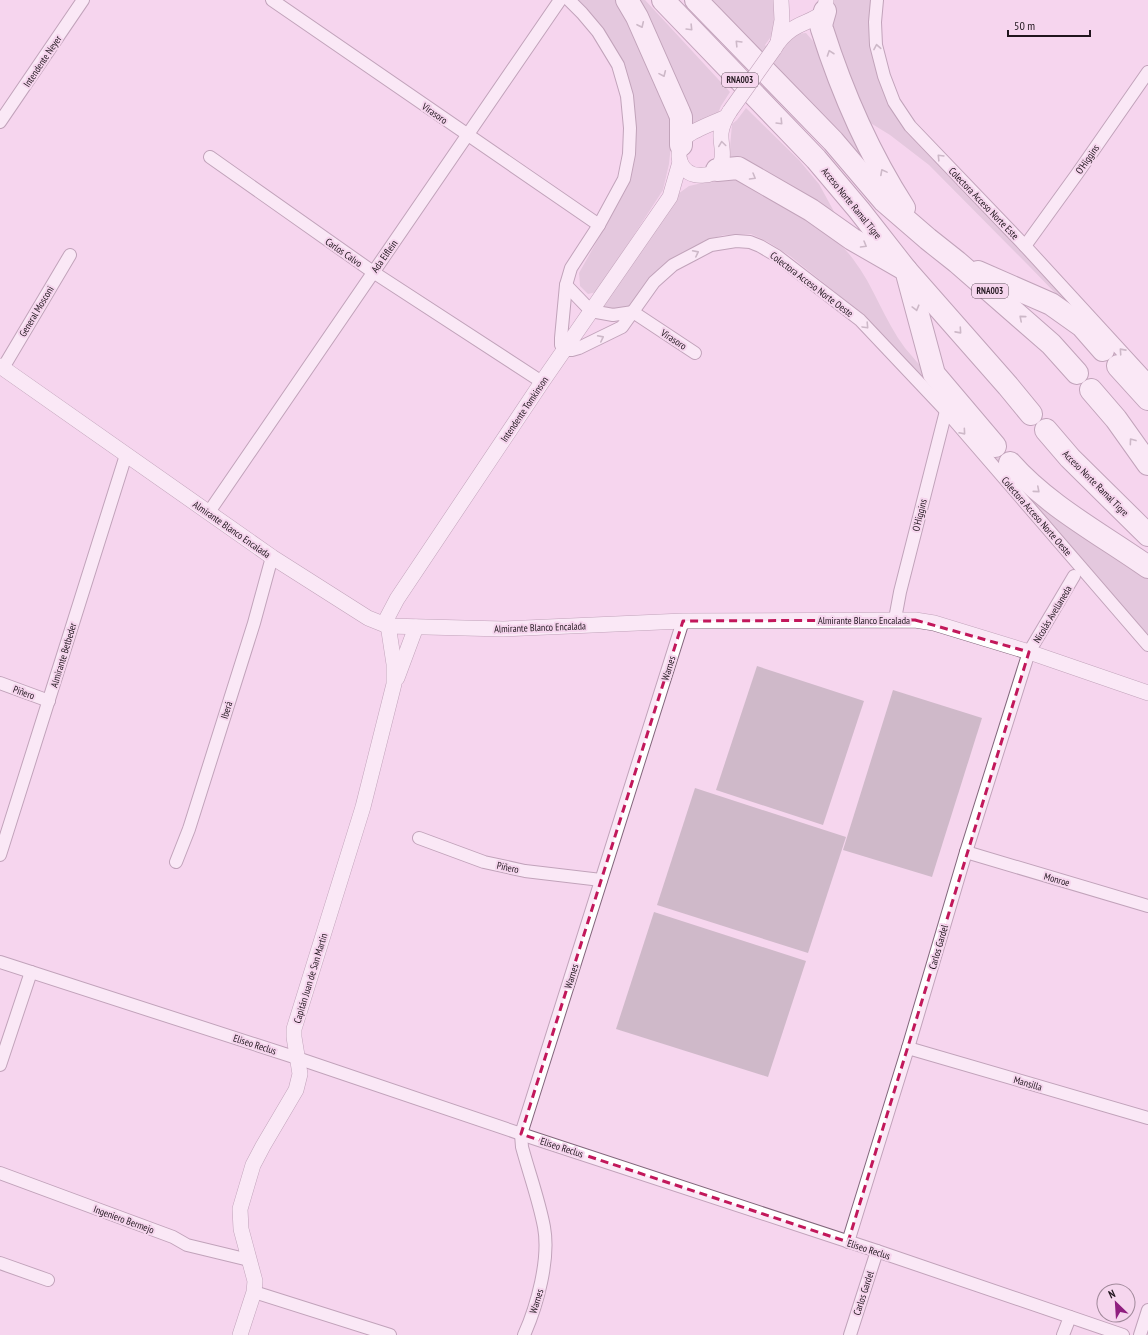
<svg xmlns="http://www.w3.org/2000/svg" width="1148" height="1335" viewBox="0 0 1148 1335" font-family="'PT Sans Narrow',sans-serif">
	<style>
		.green { fill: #cfb9c9 }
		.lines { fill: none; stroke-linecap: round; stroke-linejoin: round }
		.minor-casing { stroke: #82667b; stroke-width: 14 }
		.tertiary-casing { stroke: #82667b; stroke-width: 16 }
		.motorway-casing { stroke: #82667b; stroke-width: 24 }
		.minor { stroke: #fff; stroke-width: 12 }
		.tertiary { stroke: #fff; stroke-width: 15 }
		.motorway { stroke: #fff; stroke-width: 22 }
		.tertiary-bridge-casing { stroke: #82667b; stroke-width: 16; stroke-linecap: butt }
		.tertiary-bridge { stroke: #fff; stroke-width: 15 }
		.oneway { stroke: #9b9699 }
		.marked { fill: none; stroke: #c2185b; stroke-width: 3; stroke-dasharray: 8 5; stroke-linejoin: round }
		.labels { text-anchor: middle; stroke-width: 4; stroke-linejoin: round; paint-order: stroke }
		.shield { fill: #f6d6ee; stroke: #604f5c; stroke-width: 1 }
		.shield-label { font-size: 9px; font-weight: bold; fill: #20151d }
		.street-label { font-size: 10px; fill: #20151d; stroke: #f6d6ee }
	</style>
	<rect width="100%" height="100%" fill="#f6d6ee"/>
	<g class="green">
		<path d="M 577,0 L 618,0 L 671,114 L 672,135 L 669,164 L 663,190 L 597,292 L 588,294 L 580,286 L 579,273 L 628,186 L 632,173 L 636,141 L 633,95 L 624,68 L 613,44 Z"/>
		<path d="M 632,0 L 645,0 L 730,92 L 721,106 L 716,118 L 691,128 Z"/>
		<path d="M 708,0 L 774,0 L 775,31 L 765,45 L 776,58 C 785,46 789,33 806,33 L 813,41 L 879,180 Z"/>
		<path d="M 832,0 L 876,0 L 873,33 L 893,106 L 914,139 L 1113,346 L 1148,393 L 1091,330 L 1028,265 L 929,165 L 890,135 L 864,119 L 829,21 Z"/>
		<path d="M 746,108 L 799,160 L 819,184 L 837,217 L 729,159 L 732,124 L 737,120 Z"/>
		<path d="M 729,173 C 740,178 752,183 762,189 C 777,197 791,208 805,218 C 823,230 840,241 853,259 C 874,286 884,320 905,348 L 1020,482 L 1148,577 L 1148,640 L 943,400 L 901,354 L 855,308 L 790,256 L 768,242 L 751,234 L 724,235 L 706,240 L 691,251 L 626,314 L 602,310 L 608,294 L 675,196 L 689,186 L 715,180 Z"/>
		<path d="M 757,666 L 864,701 L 823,825 L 716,790 Z"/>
		<path d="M 893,690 L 982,718 L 932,877 L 843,850 Z"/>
		<path d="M 695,788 L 846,837 L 808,953 L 657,905 Z"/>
		<path d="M 654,912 L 806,961 L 768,1077 L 616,1029 Z"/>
	</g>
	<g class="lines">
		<g class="minor-casing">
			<g id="minor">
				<path d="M 272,0 L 599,225"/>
				<path d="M 569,0 L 582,13 L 598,32 L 618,65 L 627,96 L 630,128 L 629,154 L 624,179 L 599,225 L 571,268 L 566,285 L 561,338 L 561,345 L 565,350 L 572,350 L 579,348 L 622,327 L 654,282 L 673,265 L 694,254 L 711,245 L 736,241 L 750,242 L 760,246 L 777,256 L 860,320 L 946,411 L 1148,645"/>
				<path d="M 877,0 L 875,22 L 876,45 L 884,76 L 894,102 L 910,126 L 1025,246 L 1148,380"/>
				<path d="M 0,122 L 83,0"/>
				<path d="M 210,157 L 373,272 L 542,382"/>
				<path d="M 1025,246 L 1077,174 L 1148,72"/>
				<path d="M 566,285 L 591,311 L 613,315 L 633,312 L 695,353"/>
				<path d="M 3,368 L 70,255"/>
				<path d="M 209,512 L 560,0"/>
				<path d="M 895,619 L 900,592 L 946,411"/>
				<path d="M 0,683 L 49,701"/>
				<path d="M 419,838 L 484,862 L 525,871 L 601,880"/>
				<path d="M 966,852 L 1148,906"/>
				<path d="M 0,855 L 126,455"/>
				<path d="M 176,862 L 189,829 L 254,623 L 272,557"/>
				<path d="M 0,962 L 297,1058 L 533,1138 L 877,1251 L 1123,1335"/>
				<path d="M 908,1048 L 1148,1118"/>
				<path d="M 0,1065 L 31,972"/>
				<path d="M 0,1173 L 173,1237 L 187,1245 L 249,1260"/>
				<path d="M 848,1242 L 908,1048 L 966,852 L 1029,652 L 1074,576"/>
				<path d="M 0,1263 L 48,1280"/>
				<path d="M 254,1292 L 390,1335"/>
				<path d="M 524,1335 C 537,1306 550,1259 544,1227 C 539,1200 529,1173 522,1147 L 521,1134 L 683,621"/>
				<path d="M 850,1335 L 877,1251"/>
				<path d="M 1063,1335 L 1070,1317"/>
				<path d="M 1140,1335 L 1148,1310"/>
			</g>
		</g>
		<g class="tertiary-casing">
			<g id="tertiary">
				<path d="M 778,42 L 782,20 L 781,0"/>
				<path d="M 774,49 C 778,42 784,35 791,30 C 802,22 814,21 825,11 L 826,0"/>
				<path d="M 726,117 C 716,122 694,130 687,136 C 671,152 680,178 704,175 C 709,175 714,173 717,169 C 727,157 720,146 721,133 C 722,125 726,117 730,111"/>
				<path d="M 0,366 L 272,557 L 368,618 L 388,626 L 503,629 L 683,621 L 915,620 L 934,623 L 1029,652 L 1148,693"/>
				<path d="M 397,678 L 416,627"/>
				<path d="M 240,1335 L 254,1292 L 255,1281 L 241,1229 L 240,1209 L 253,1165 L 263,1146 L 296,1090 L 300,1074 L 294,1037 L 294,1029 L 363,807 L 394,684 L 394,664 L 387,618 L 397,599 L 542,382 L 670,197 L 680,162"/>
			</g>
		</g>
		<g class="motorway-casing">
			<g id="motorway">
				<path d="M 627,0 L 637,17 L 679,112 L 681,117 L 681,145"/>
				<path d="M 663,0 L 816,159 L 859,210 L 906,270 L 1008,386 L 1031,414"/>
				<path d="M 696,0 L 833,141 L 884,201 L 928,239 L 957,262 L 1051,344 L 1077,373"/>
				<path d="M 825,11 L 821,25 L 822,29 C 842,92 868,152 904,208"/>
				<path d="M 717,170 L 738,168 L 811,210 L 852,239 L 906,270 L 934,374 L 995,446"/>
				<path d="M 978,272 L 1051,304 L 1082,326 L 1103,350"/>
				<path d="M 1118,366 L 1148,399"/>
				<path d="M 1091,390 L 1116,419 L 1148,464"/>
				<path d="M 1046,430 L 1070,458 L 1148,535"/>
				<path d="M 1010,463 C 1048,506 1101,534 1148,567"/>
			</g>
		</g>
		<use href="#minor" class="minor"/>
		<use href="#tertiary" class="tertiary"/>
		<use href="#motorway" class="motorway"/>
		<g class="tertiary-bridge-casing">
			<path id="tertiary-bridge" d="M 730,111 L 774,49"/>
		</g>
		<use href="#tertiary-bridge" class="tertiary-bridge"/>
	</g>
	<defs><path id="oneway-chevron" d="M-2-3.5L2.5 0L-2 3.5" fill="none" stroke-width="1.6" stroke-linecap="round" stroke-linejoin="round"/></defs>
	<g class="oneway">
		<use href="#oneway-chevron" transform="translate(641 25) rotate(65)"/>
		<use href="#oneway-chevron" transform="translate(690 28) rotate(46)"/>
		<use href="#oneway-chevron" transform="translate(738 43) rotate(-134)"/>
		<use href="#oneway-chevron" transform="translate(877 47) rotate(-100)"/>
		<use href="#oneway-chevron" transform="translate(830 53) rotate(-109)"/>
		<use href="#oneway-chevron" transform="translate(663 74) rotate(66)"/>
		<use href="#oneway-chevron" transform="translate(780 122) rotate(46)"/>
		<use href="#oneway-chevron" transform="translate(722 144) rotate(-98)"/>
		<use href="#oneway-chevron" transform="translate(940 157) rotate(-134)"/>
		<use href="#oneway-chevron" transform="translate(883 172) rotate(-118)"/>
		<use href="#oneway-chevron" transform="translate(753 177) rotate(30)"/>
		<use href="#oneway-chevron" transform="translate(864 245) rotate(30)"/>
		<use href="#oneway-chevron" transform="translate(696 253) rotate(-27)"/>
		<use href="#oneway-chevron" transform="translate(916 308) rotate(75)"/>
		<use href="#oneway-chevron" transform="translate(1022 318) rotate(-139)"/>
		<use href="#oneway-chevron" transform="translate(866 326) rotate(47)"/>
		<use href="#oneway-chevron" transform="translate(959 331) rotate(48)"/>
		<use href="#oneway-chevron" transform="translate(601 338) rotate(-27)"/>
		<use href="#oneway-chevron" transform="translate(1122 351) rotate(-132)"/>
		<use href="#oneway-chevron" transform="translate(963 432) rotate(49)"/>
		<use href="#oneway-chevron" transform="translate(1132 441) rotate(-126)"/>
		<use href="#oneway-chevron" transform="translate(1037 490) rotate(41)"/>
	</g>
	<path d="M0 0H1148V1335H0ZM 915,620 L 1029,652 L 848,1242 L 521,1134 L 683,621 Z" fill="#f6d6ee" fill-opacity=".55" fill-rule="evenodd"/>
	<path class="marked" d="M 915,620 L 1029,652 L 848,1242 L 521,1134 L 683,621 Z"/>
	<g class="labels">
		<g class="shield">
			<rect x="722" y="73" width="36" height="14" rx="3"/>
			<rect x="972" y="284" width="36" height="14" rx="3"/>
		</g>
		<g class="shield-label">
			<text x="740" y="83">RNA003</text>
			<text x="990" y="294">RNA003</text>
		</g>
		<g class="street-label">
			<text transform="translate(42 61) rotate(-56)" y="4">Intendente Neyer</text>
			<text transform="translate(435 113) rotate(35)" y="4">Virasoro</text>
			<text transform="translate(1087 159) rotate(-55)" y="4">O'Higgins</text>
			<text transform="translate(852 203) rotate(51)" y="4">Acceso Norte Ramal Tigre</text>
			<text transform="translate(984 203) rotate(46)" y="4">Colectora Acceso Norte Este</text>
			<text transform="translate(344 252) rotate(35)" y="4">Carlos Calvo</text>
			<text transform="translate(384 256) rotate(-55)" y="4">Ada Elflein</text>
			<text transform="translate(812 284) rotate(37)" y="4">Colectora Acceso Norte Oeste</text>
			<text transform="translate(36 311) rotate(-59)" y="4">General Mosconi</text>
			<text transform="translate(674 339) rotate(33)" y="4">Virasoro</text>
			<text transform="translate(524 409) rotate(-56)" y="4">Intendente Tomkinson</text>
			<text transform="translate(1096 483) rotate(45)" y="4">Acceso Norte Ramal Tigre</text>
			<text transform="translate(919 515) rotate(-76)" y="4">O'Higgins</text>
			<text transform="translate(1037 516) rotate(49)" y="4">Colectora Acceso Norte Oeste</text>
			<text transform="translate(232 529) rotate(35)" y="4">Almirante Blanco Encalada</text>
			<text transform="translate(1052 614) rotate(-59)" y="4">Nicolás Avellaneda</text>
			<text x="864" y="624">Almirante Blanco Encalada</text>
			<text transform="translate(540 627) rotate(-2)" y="4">Almirante Blanco Encalada</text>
			<text transform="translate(63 655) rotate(-73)" y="4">Almirante Betbeder</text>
			<text transform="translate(668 668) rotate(-72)" y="4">Warnes</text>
			<text transform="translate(24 692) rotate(20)" y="4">Piñero</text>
			<text transform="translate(226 710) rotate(-73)" y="4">Iberá</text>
			<text transform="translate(508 867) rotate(12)" y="4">Piñero</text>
			<text transform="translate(1057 879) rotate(16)" y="4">Monroe</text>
			<text transform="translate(938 947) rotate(-74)" y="4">Carlos Gardel</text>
			<text transform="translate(571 976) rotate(-72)" y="4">Warnes</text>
			<text transform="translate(310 978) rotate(-73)" y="4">Capitán Juan de San Martín</text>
			<text transform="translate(255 1044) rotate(18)" y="4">Eliseo Reclus</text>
			<text transform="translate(1028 1083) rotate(16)" y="4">Mansilla</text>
			<text transform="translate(562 1147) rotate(18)" y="4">Eliseo Reclus</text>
			<text transform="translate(124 1219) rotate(20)" y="4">Ingeniero Bermejo</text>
			<text transform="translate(869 1249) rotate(18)" y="4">Eliseo Reclus</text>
			<text transform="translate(863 1293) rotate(-72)" y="4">Carlos Gardel</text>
			<text transform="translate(536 1301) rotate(-72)" y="4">Warnes</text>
		</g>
	</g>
	<g transform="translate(1116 1303) rotate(335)"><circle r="19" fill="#f6d6ee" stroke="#a0899a"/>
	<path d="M0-3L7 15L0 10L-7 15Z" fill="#901f7f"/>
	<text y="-6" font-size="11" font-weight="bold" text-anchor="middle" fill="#20151d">N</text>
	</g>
	<path d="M1008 30v6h82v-6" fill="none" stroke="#20151d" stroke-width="2"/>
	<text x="1014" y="30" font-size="12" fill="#20151d" stroke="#f6d6ee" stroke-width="3" paint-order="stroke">50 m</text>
</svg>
